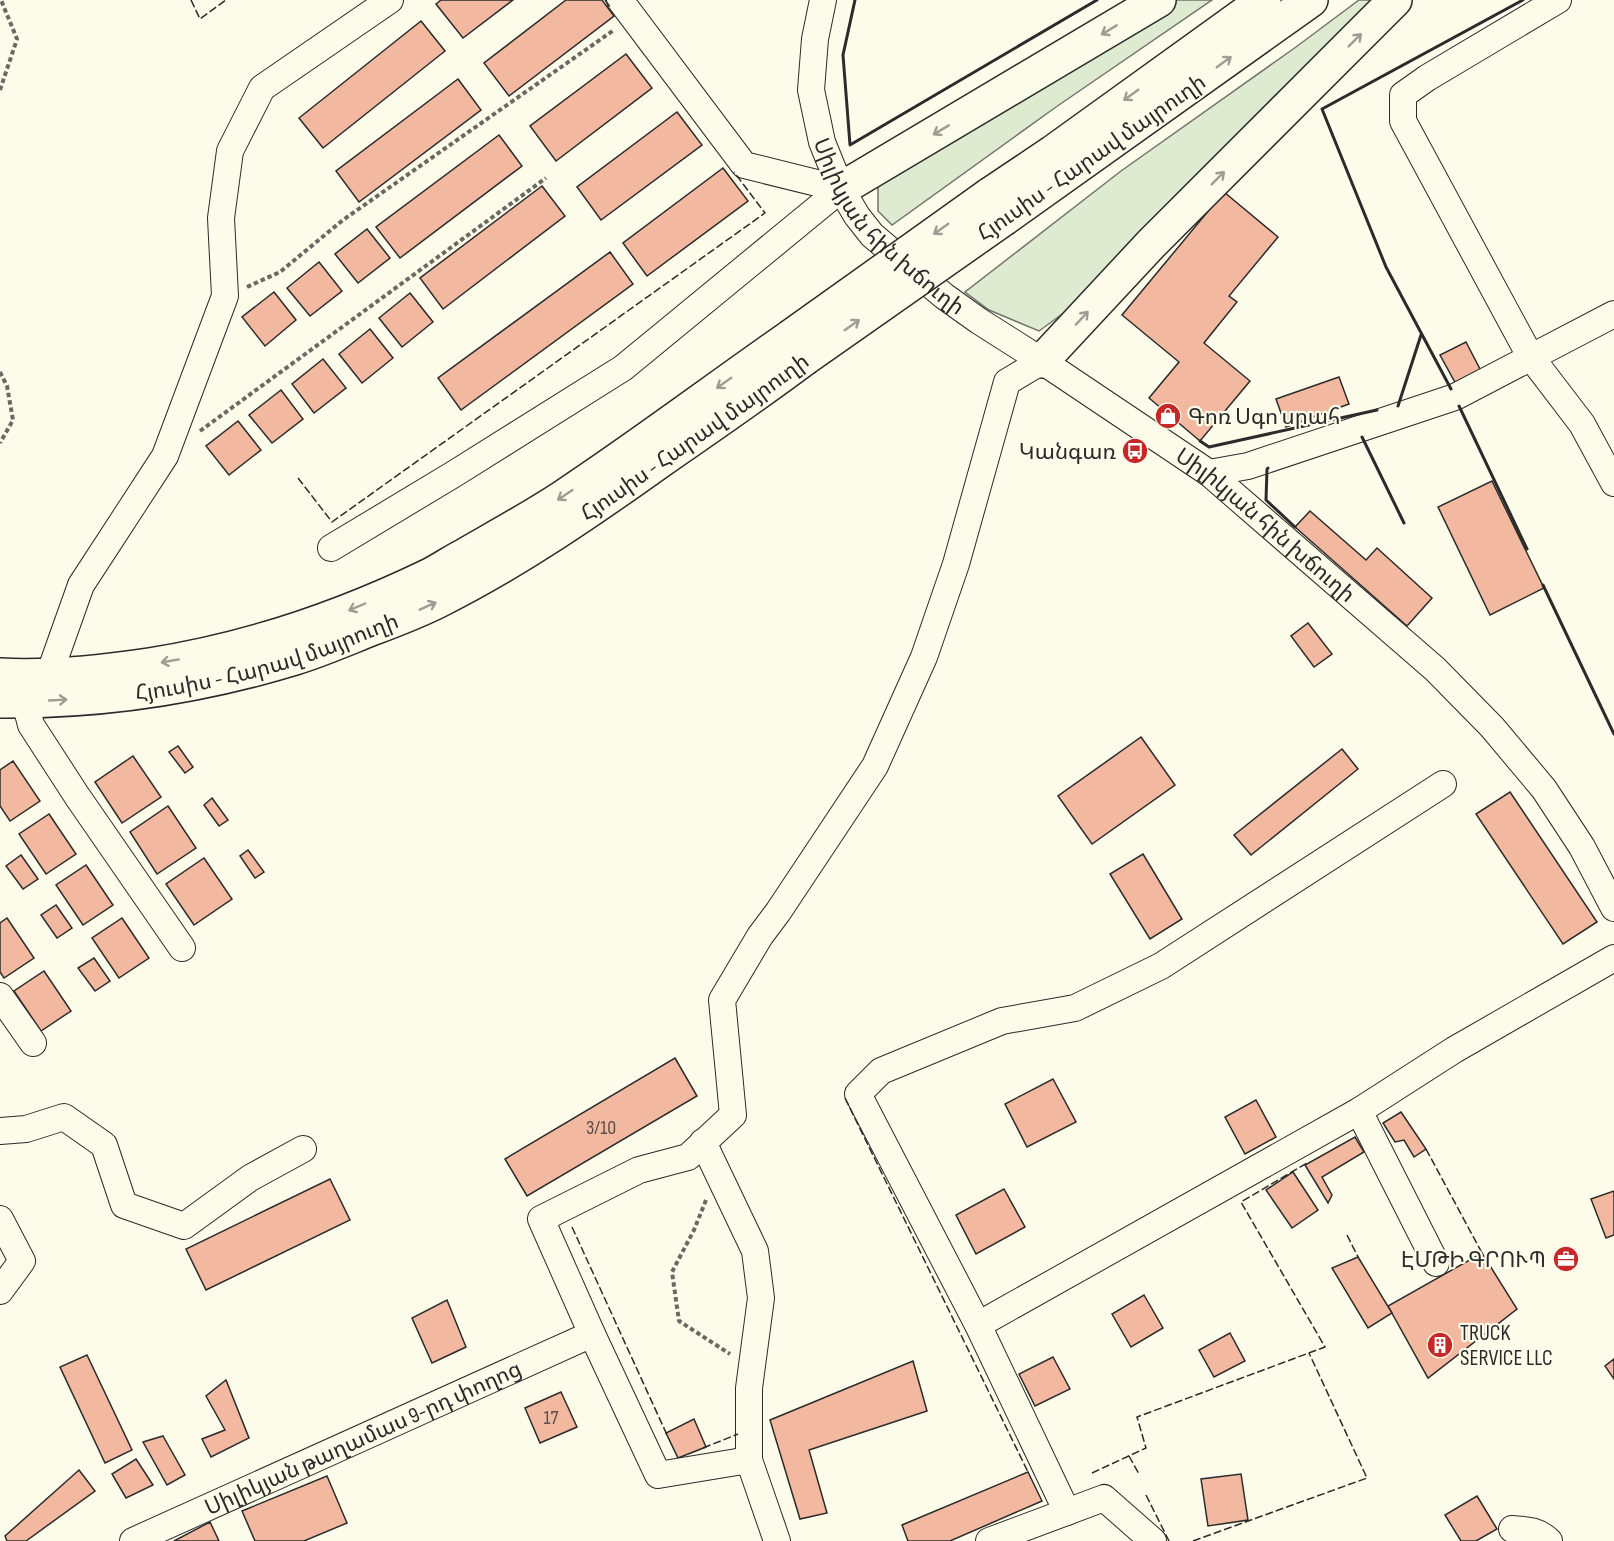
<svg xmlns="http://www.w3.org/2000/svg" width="1614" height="1541" viewBox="0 0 1614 1541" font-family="'Sofia Sans Condensed','Noto Sans Armenian',sans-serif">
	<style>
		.green { fill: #deebd1; stroke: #74746e; stroke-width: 1.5 }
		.building { fill: #f2b8a0; stroke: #2b2b2b; stroke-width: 1.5 }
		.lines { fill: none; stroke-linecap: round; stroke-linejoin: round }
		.minor-casing { stroke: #2b2b2b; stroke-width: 28 }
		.highway-casing { stroke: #2b2b2b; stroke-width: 36 }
		.path { stroke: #6a6964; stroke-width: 4; stroke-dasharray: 4.5 3; stroke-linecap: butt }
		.minor { stroke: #fdfbea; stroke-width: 26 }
		.highway { stroke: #fdfbea; stroke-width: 33 }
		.highway-bridge-casing { stroke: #2b2b2b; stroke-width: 36; stroke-linecap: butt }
		.highway-bridge { stroke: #fdfbea; stroke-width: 33 }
		.fence { stroke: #2b2b2b; stroke-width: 1.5; stroke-dasharray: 8 3; stroke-linecap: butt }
		.wall { stroke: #2b2b2b; stroke-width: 3 }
		.oneway { stroke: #9e9d94 }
		.labels { text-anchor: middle; stroke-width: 4.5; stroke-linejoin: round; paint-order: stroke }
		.number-label { font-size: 20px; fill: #5d4e48 }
		.street-label { font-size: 22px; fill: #2b2b2b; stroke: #fdfbea }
		.poi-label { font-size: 22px; fill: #2b2b2b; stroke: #fdfbea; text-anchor: start }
	</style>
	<rect width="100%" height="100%" fill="#fdfbea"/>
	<g class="green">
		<path d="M 1174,0 L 1212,0 L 1056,107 L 892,225 L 878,211 L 878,183 Z"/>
		<path d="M 1359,0 L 1378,0 L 1076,304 L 1039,331 L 989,310 L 965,292 L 1121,171 L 1296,47 Z"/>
	</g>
	<g class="building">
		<path d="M 441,0 L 513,0 L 463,38 L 436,4 Z"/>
		<path d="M 566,0 L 602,0 L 614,16 L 509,96 L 484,63 Z"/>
		<path d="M 421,21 L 445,51 L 323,148 L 299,118 Z"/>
		<path d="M 626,54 L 652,88 L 556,161 L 530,126 Z"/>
		<path d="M 458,79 L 481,110 L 359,202 L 336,171 Z"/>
		<path d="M 677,112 L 702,145 L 601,220 L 577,187 Z"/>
		<path d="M 499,135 L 522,166 L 400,258 L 376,227 Z"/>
		<path d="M 723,168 L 748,201 L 647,276 L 623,243 Z"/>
		<path d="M 542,186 L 565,216 L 443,309 L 420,278 Z"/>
		<path d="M 1224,192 L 1278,237 L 1229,296 L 1237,302 L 1204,343 L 1250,381 L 1200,441 L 1149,398 L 1179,362 L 1122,315 Z"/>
		<path d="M 367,229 L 390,258 L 358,283 L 335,254 Z"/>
		<path d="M 610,252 L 633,284 L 461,410 L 438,378 Z"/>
		<path d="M 319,262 L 342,291 L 310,316 L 287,288 Z"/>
		<path d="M 274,292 L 296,320 L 265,346 L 242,317 Z"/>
		<path d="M 410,293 L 433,322 L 402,347 L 379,318 Z"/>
		<path d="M 370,329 L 393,358 L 362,383 L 339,354 Z"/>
		<path d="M 1466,342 L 1481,371 L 1456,384 L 1440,355 Z"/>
		<path d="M 323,359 L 346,388 L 314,413 L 292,384 Z"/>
		<path d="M 1339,377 L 1349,404 L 1286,427 L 1276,399 Z"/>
		<path d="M 281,390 L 303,419 L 272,443 L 249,415 Z"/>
		<path d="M 238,421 L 261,450 L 229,475 L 206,446 Z"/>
		<path d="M 1492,481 L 1544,588 L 1490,615 L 1438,507 Z"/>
		<path d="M 1310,511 L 1366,560 L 1377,548 L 1432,598 L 1407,626 L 1295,527 Z"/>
		<path d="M 1308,623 L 1332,654 L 1314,667 L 1291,636 Z"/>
		<path d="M 1141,737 L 1175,785 L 1092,844 L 1058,796 Z"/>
		<path d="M 178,746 L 193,767 L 185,773 L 169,752 Z"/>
		<path d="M 1342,749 L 1358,769 L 1251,855 L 1234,835 Z"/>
		<path d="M 133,756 L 161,797 L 122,823 L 95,782 Z"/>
		<path d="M 13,761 L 40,801 L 10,821 L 0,806 L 0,770 Z"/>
		<path d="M 1510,792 L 1597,922 L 1563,944 L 1476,814 Z"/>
		<path d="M 212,798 L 228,820 L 219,826 L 204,805 Z"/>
		<path d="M 168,806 L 196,848 L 157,874 L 130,832 Z"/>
		<path d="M 49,814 L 76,854 L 46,874 L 19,834 Z"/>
		<path d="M 248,850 L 264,872 L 255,878 L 240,856 Z"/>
		<path d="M 1143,854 L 1182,919 L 1150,939 L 1110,874 Z"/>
		<path d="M 21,855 L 38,879 L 23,889 L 6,866 Z"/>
		<path d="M 204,858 L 232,899 L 194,925 L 166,884 Z"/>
		<path d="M 86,865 L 113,905 L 83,925 L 56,885 Z"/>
		<path d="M 56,905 L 72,928 L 57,938 L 41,915 Z"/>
		<path d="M 7,918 L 34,958 L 4,978 L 0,972 L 0,923 Z"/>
		<path d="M 122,918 L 149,958 L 119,978 L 92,938 Z"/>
		<path d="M 94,958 L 110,981 L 95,991 L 78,968 Z"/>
		<path d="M 44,971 L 71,1011 L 41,1031 L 14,991 Z"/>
		<path d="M 675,1058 L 697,1096 L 527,1196 L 505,1159 Z"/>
		<path d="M 1053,1079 L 1076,1122 L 1027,1147 L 1005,1104 Z"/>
		<path d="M 1256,1100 L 1276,1137 L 1245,1154 L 1225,1117 Z"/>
		<path d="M 1401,1112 L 1426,1149 L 1414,1157 L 1404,1140 L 1395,1142 L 1383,1123 Z"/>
		<path d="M 1355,1137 L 1364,1152 L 1322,1177 L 1332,1195 L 1328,1203 L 1305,1165 Z"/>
		<path d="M 1293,1172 L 1318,1210 L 1292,1228 L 1266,1190 Z"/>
		<path d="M 330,1179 L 350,1220 L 206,1290 L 186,1249 Z"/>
		<path d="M 1004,1189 L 1025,1227 L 976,1254 L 956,1215 Z"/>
		<path d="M 1614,1191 L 1614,1235 L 1606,1238 L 1591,1199 Z"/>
		<path d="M 1482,1253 L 1517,1309 L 1428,1378 L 1388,1306 Z"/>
		<path d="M 1358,1257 L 1392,1313 L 1368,1328 L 1332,1268 Z"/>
		<path d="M 1144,1295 L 1163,1328 L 1131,1347 L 1112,1314 Z"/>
		<path d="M 447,1300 L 466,1347 L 432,1363 L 412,1318 Z"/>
		<path d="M 1230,1333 L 1245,1361 L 1214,1377 L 1199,1350 Z"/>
		<path d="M 87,1355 L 132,1450 L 105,1463 L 60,1367 Z"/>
		<path d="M 1053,1357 L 1070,1389 L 1035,1406 L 1019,1374 Z"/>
		<path d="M 1614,1359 L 1614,1379 L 1605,1366 Z"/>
		<path d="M 913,1361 L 927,1411 L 809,1450 L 827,1513 L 800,1519 L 770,1420 Z"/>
		<path d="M 226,1380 L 249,1438 L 211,1457 L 202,1439 L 225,1430 L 206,1396 Z"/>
		<path d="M 561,1392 L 577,1427 L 540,1443 L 525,1408 Z"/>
		<path d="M 694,1419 L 706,1447 L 678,1458 L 666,1433 Z"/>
		<path d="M 163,1436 L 185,1475 L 167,1485 L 143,1442 Z"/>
		<path d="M 136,1459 L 153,1485 L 126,1498 L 112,1474 Z"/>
		<path d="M 79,1470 L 95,1491 L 26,1541 L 7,1541 L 5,1536 Z"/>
		<path d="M 1028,1472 L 1042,1501 L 950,1541 L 908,1541 L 902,1525 Z"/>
		<path d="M 1241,1474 L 1248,1520 L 1208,1526 L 1201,1479 Z"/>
		<path d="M 327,1476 L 347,1523 L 304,1541 L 255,1541 L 242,1511 Z"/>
		<path d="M 1477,1496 L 1497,1529 L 1476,1541 L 1461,1541 L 1445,1515 Z"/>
		<path d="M 210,1522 L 219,1541 L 174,1541 Z"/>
	</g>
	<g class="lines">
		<g class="minor-casing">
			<g id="minor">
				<path d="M 620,0 L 744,165 L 841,189"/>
				<path id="s1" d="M 823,0 L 815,39 L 811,90 L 822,142 L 841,189 L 857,216 L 872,235 L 944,296 L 979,321 L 1042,361 L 1209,473 L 1435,669 L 1492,727 L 1544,789 L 1582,847 L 1614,908"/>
				<path d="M 1558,0 L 1427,78 L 1403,95 L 1403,121 L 1530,356 L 1582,424 L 1614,483"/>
				<path d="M 1209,473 L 1248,466 L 1455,397 L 1614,314"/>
				<path d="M 331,548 L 454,474 L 623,368 L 841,189"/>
				<path d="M 49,675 L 81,585 L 165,456 L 225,296 L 221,218 L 230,151 L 262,88 L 390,0"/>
				<path d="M 25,702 L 31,725 L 77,796 L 182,948"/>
				<path d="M 0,996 L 33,1043"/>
				<path d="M 1359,1111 L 1436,1263"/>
				<path d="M 0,1131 L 26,1129 L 64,1117 L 104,1145 L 124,1205 L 184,1226 L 250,1178 L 303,1149"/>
				<path d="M 703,1142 L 755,1251 L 761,1298 L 749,1388 L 749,1460"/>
				<path d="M 0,1219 L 22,1261 L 0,1291"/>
				<path d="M 978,1325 L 1359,1111 L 1454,1050 L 1614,958"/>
				<path d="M 1067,1512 L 978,1325 L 858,1094 L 881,1071 L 1002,1021 L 1075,1008 L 1161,966 L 1443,784"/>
				<path d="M 1512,1529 C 1527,1530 1538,1530 1549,1541"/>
				<path id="s2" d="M 133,1541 L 592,1334"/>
				<path d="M 777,1541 L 749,1460 L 658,1475 L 592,1334 L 541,1219 L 639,1170 L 688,1157 L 733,1115 L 722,1000 L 760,936 L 778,912 L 875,766 L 924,657 L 956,564 L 1007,382 L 1042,361"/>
				<path d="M 989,1541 L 1104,1498 L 1153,1541"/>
			</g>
		</g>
		<g class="highway-casing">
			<g id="highway">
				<path d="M 841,189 L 1159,0"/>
				<path d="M 989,195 L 1053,152 L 1264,0"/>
				<path d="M 1005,218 L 1311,0"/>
				<path d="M 1042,361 L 1151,244 L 1395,0"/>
				<path d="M 0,675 C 49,678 101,672 149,665 C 247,650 341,618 430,575 C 442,569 453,561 465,555 C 498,536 531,518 563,497 C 640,446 714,390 790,337"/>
				<path id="s3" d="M 0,701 C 99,702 200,687 295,658 C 321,650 346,639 371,629 C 395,620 419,611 442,599 C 519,560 590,511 660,461 C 708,428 757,394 804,359"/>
			</g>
		</g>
		<g class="path">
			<path d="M 0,90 L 17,39 L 1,0"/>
			<path d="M 247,287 L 280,272 L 343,220 L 614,30"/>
			<path d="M 0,372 L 7,386 L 13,420 L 0,443"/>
			<path d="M 200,431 L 546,178"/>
			<path d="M 706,1200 L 694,1230 L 672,1272 L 679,1321 L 730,1354"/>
		</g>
		<use href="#minor" class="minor"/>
		<use href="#highway" class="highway"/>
		<g class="highway-bridge-casing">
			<g id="highway-bridge">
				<path d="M 790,337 L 989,195"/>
				<path d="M 804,359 L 1005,218"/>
			</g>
		</g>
		<use href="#highway-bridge" class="highway-bridge"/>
		<g class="fence">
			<path d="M 191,0 L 200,19 L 226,0"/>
			<path d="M 605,0 L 611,8"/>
			<path d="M 298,478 L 332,522 L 765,213 L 734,172"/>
			<path d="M 845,1098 L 1028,1472"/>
			<path d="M 1426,1149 L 1482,1253"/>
			<path d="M 572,1227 L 668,1437"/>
			<path d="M 1347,1235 L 1358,1257"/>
			<path d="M 703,1448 L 738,1434"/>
			<path d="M 1129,1456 L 1139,1474"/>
			<path d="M 1092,1473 L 1146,1448 L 1137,1417 L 1325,1347 L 1241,1202 L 1307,1163"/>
			<path d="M 1146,1495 L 1169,1541"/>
			<path d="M 1193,1541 L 1367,1478 L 1309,1353"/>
		</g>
		<g class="wall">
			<path d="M 855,0 L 843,55 L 850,145 L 1097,0"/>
			<path d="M 1451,389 L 1386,267 L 1322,109 L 1523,0"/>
			<path d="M 1398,406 L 1421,335"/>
			<path d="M 1459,406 L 1527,549"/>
			<path d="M 1362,437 L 1404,523"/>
			<path d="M 1200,441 L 1209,447 L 1377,410"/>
			<path d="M 1268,468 L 1267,469 L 1266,500 L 1295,527"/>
			<path d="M 1543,585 L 1614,734"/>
		</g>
	</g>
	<defs><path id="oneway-shaft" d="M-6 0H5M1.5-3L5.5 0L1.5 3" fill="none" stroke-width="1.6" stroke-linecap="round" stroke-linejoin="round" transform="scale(1.5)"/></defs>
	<g class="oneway">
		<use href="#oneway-shaft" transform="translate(1109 30) rotate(149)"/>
		<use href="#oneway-shaft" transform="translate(1355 40) rotate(-45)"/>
		<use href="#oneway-shaft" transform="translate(1224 62) rotate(-36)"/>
		<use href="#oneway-shaft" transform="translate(1131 95) rotate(144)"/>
		<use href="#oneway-shaft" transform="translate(941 130) rotate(149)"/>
		<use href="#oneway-shaft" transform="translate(1218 178) rotate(-45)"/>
		<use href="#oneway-shaft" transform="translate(941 229) rotate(145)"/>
		<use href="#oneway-shaft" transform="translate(1082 318) rotate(-47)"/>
		<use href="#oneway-shaft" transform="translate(852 325) rotate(-35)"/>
		<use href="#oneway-shaft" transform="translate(724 383) rotate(145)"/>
		<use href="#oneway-shaft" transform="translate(565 495) rotate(146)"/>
		<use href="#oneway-shaft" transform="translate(428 606) rotate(-24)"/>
		<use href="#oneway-shaft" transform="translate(357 607) rotate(157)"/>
		<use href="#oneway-shaft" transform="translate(170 661) rotate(170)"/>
		<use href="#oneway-shaft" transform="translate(58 700) rotate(-3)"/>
	</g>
	<defs>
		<g id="shop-disc" transform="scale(1.35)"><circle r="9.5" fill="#c62828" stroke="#fdfbea"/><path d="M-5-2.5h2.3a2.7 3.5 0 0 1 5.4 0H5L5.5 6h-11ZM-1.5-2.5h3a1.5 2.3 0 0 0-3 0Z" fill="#fff"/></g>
		<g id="bus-disc" transform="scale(1.35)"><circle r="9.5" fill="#c62828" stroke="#fdfbea"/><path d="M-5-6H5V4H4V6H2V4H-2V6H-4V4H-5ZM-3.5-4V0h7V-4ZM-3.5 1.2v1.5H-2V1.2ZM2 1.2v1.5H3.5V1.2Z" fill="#fff"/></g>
		<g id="office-disc" transform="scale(1.35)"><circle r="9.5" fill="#c62828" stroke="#fdfbea"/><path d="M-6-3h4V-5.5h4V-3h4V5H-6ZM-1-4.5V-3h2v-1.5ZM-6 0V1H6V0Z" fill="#fff"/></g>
		<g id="building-disc" transform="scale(1.35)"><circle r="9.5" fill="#c62828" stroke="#fdfbea"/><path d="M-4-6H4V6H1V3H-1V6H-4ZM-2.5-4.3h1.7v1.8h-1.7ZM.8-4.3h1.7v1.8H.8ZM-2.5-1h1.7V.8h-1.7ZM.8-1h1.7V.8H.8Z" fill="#fff"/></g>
	</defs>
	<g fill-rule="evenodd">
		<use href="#shop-disc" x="1168" y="416"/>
		<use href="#bus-disc" x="1135" y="451"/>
		<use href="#office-disc" x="1566" y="1259"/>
		<use href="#building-disc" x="1440" y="1345"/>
	</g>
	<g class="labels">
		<g class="number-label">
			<text x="601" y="1134">3/10</text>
			<text x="551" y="1424">17</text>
		</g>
		<g class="street-label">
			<text transform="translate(1091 157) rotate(-35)" y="8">Հյուսիս - Հարավ մայրուղի</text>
			<text dy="8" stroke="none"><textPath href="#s1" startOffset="254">Սիլիկյան հին խճուղի</textPath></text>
			<text dy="8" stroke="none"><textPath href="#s3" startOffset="758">Հյուսիս - Հարավ մայրուղի</textPath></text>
			<text dy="8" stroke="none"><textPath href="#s1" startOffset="740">Սիլիկյան հին խճուղի</textPath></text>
			<text dy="8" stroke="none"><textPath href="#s3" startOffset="272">Հյուսիս - Հարավ մայրուղի</textPath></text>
			<text dy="8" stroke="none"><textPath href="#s2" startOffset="252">Սիլիկյան թաղամաս 9-րդ փողոց</textPath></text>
		</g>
		<g class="poi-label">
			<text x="1188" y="424">Գոռ Սգո սրահ</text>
			<text x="1116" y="459" text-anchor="end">Կանգառ</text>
			<text x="1546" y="1267" text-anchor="end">ԷՄԹԻ ԳՐՈՒՊ</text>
			<text x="1460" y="1340">TRUCK<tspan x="1460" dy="25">SERVICE LLC</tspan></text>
		</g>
	</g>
</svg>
